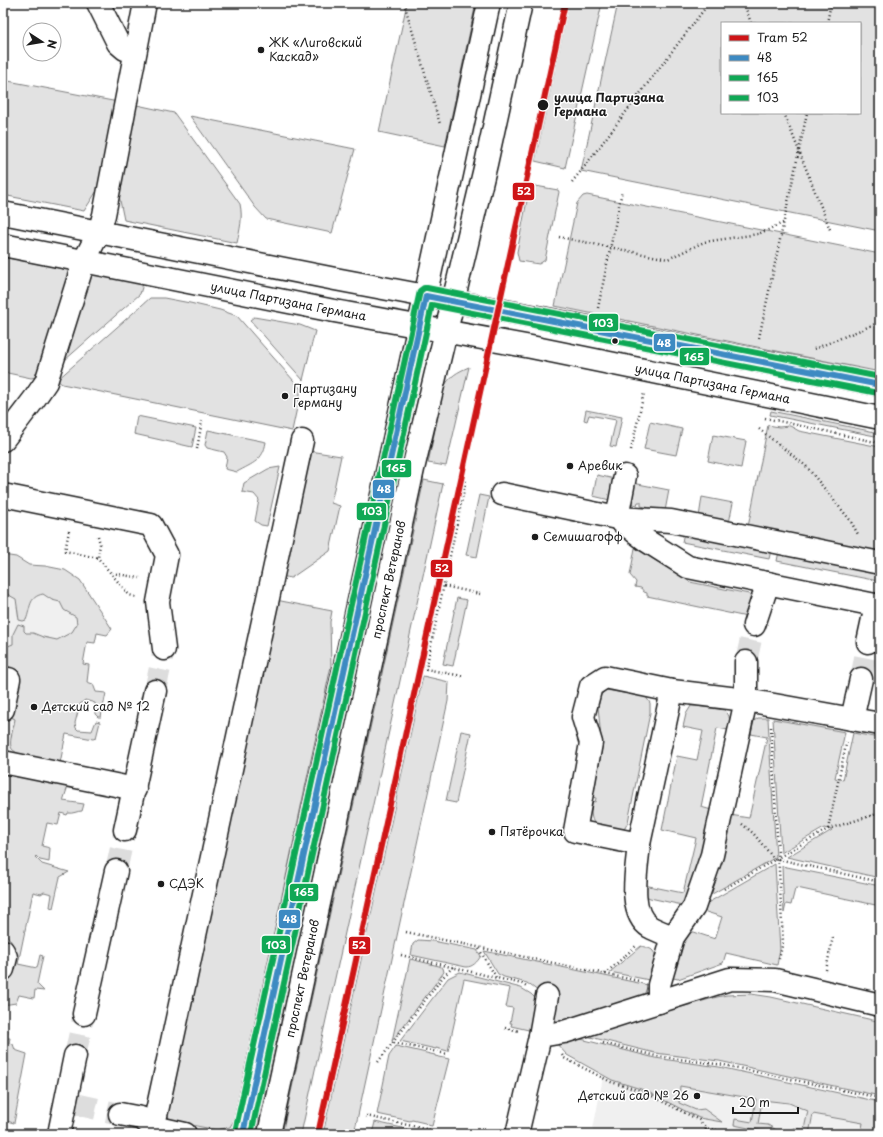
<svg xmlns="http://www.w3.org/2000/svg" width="883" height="1137" viewBox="0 0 883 1137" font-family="'Playpen Sans',sans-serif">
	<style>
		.built { fill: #f0f0f0 }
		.green { fill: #e2e2e2; stroke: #7f7f7f; fill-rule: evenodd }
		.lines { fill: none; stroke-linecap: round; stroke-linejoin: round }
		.minor-tunnel { stroke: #ddd; stroke-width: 22; stroke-dasharray: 22 11; stroke-linecap: butt }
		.minor-casing { stroke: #1c1c1c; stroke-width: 25 }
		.major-casing { stroke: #1c1c1c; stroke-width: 25 }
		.path { stroke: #1c1c1c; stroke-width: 2.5; stroke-dasharray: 1 3; stroke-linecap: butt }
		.minor { stroke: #fff; stroke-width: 22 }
		.major { stroke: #fff; stroke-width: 22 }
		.bus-1-casing { stroke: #fff; stroke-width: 9 }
		.bus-2-casing { stroke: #fff; stroke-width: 9 }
		.bus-3-casing { stroke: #fff; stroke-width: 9 }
		.bus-1 { stroke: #3d8ac2; stroke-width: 6 }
		.bus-2 { stroke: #10a855; stroke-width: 6 }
		.bus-3 { stroke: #10a855; stroke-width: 6 }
		.tram-1-casing { stroke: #fff; stroke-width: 9 }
		.tram-1 { stroke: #ce1417; stroke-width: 6 }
		.poi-dot { fill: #1c1c1c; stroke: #fff; stroke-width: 1.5 }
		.labels { text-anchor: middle; stroke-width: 3; stroke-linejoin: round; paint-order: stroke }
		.poi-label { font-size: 12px; fill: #1c1c1c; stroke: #fff; text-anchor: start }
		.stop-label { font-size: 12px; font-weight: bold; fill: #1c1c1c; stroke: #fff; text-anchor: start }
		.street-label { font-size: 12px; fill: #1c1c1c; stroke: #fff }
		.line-badge { stroke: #fff; stroke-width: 1.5 }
		.badge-label { font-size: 11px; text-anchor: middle; font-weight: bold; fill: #fff }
	</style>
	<rect width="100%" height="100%" fill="#fff"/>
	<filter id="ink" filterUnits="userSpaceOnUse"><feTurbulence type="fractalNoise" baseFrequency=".025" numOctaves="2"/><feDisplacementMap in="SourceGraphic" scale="8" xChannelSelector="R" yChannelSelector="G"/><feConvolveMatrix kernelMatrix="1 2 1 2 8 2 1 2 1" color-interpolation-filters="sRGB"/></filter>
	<g filter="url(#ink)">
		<g class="built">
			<path d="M 3,576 L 90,592 L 80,642 L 3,885 Z"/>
			<path d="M 607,1057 L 880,1113 L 880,1134 L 592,1134 Z"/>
		</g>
		<g class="green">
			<path d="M 407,3 L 476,3 L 445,146 L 379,132 Z"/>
			<path d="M 569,3 L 602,3 L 565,168 L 535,161 Z"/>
			<path d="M 618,3 L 880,3 L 880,231 L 581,171 ZM 722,23 L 860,23 L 860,113 L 722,113 Z"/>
			<path d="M 3,80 L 118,102 L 100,186 L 84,211 L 3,195 Z"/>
			<path d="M 137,105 L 174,113 L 240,204 C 243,218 240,229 237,243 L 124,220 L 118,191 Z"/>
			<path d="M 190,116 L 355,149 L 332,233 L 266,219 L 255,207 Z"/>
			<path d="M 530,185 L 558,190 L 559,192 L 545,260 L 539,264 L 519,261 L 517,252 Z"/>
			<path d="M 587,195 L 880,254 L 880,372 L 555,306 L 577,203 L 583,196 Z"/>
			<path d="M 3,257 L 71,270 L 38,373 L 36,377 L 31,378 L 3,372 Z"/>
			<path d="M 90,273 L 143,284 L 140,294 L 65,360 L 62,360 Z"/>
			<path d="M 150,298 L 164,298 L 190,303 L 220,310 L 237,316 L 301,389 L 292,431 L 62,384 L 57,380 Z"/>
			<path d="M 254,317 L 300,325 L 315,331 L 303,380 L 250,320 Z"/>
			<path d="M 469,367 L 446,466 L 428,463 L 444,387 C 450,376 457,372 469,367 Z"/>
			<path d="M 586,410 L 622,417 L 616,447 L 610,446 L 616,420 L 589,415 L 587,421 L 584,420 Z"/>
			<path d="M 771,411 L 880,433 L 880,437 L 770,415 Z"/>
			<path d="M 137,416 L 196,428 L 192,447 L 134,434 Z"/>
			<path d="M 650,422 L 682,429 L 676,455 L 644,449 Z"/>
			<path d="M 768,425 L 779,427 L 790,426 L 799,431 L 880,447 L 880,553 L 748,527 Z"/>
			<path d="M 208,430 L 266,442 C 263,461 253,463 237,472 L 225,469 L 227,457 L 224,452 L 207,448 L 205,445 Z"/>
			<path d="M 713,435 L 746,441 L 741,468 L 708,461 Z"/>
			<path d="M 309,451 L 341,456 L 331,503 L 340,506 L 330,551 L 291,578 L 281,576 Z"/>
			<path d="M 280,467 L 267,526 L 261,525 L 255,521 L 259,500 L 254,494 L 242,492 L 244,483 L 268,469 Z"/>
			<path d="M 597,475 L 615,479 L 610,500 L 593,496 Z"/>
			<path d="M 424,480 L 443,484 L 301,1134 L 282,1134 Z"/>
			<path d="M 633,483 L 669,490 L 665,511 L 641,506 L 641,502 L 638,502 L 637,505 L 629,503 Z"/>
			<path d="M 479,495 L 489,497 L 477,557 L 466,555 Z"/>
			<path d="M 702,497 L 733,503 L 729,523 L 699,517 Z"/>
			<path d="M 684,532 L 771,550 L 769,559 L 682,542 Z"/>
			<path d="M 635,548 L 690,582 L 749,594 L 751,598 L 747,617 L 647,596 L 647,593 L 644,592 L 641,588 L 635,587 L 636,582 L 630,575 Z"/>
			<path d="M 779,551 L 880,573 L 878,581 L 777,561 Z"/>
			<path d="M 3,555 L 16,557 L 29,565 L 45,566 L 65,570 L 80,580 L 112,629 L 107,635 L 97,633 L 95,643 L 87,642 L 83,664 L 89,665 L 87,682 L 93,684 L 96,692 L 106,693 L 101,717 L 98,717 L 95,714 L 95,703 L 85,700 L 80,704 L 75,723 L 76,728 L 78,730 L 92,731 L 96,721 L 100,722 L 96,738 L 93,739 L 66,734 L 60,763 C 50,761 14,757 11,747 C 9,740 14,727 15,719 L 11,717 L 17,680 L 20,677 L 18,670 L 3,667 L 3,648 L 13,644 L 13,634 L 18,624 L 24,626 L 24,631 L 26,633 L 33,633 L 43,637 L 57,640 L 72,632 L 77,624 L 76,617 L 64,610 L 60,602 L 52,600 L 43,594 C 28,597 31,608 26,620 L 23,621 L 19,620 L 16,599 L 7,594 L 3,594 Z"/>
			<path d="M 457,598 L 467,600 L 453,666 L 443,664 Z"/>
			<path d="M 276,600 L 332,611 L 330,622 L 331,666 L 234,1120 L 230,1127 L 217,1130 L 171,1121 L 165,1112 Z"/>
			<path d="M 423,676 L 449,682 L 448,701 L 354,1134 L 323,1134 Z"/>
			<path d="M 606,690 L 646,697 L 650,703 L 650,713 L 628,822 L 625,828 L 622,830 C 598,825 588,830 592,801 L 595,802 L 596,798 L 593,797 L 602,748 L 598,707 L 601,695 Z"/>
			<path d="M 691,706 L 696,706 L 724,710 C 731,715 730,722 729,730 L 717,728 L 701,807 L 715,811 L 688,899 L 682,905 L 650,898 L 646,896 L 644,885 L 683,893 L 696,838 L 662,830 L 677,756 L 697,760 L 703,731 L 683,727 L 686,714 Z"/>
			<path d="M 758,718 L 768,718 L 776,857 L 707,897 L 730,815 L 749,818 L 767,737 L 751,734 L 754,721 Z"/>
			<path d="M 773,719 L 845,732 L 835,778 L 843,780 L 853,733 L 880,738 L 880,878 L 787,857 L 832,830 L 824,828 L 781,853 Z"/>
			<path d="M 461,731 L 471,733 L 456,803 L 446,801 Z"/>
			<path d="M 7,773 L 70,780 L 63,801 L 84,804 L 82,811 C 77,811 73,814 68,813 L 67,815 L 61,813 L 58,825 L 47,823 L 42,846 L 50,848 L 49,862 L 40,860 L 36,856 L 35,857 L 42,864 L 69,872 L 60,877 L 53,908 L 50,907 L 52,894 L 44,892 L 41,894 L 33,892 L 18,964 L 37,968 L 40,955 L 43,956 L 37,984 L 44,991 L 35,990 L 34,998 L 19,995 L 16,1003 L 3,1005 L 3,989 L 12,943 L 5,932 L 3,930 L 3,775 Z"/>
			<path d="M 775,864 L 780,950 L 777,965 L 726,953 L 723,963 L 678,979 L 673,978 L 672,976 L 686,932 L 694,932 L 715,939 L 722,917 L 703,911 L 704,905 Z"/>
			<path d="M 782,866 L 880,886 L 880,906 L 797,888 L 795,889 L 791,905 L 786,904 L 784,913 Z"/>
			<path d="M 418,940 L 433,941 L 477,950 L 481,956 C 477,962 473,967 466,967 L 411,955 L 413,944 Z"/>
			<path d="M 641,946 C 644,947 651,948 653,951 C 659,957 651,973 649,980 L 610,972 Z"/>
			<path d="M 484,951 L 648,985 L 644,995 L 553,1024 L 538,991 L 527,983 L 504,977 L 498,974 Z"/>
			<path d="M 410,959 L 439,966 L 443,968 L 444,972 L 392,1041 Z"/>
			<path d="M 460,972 L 521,988 L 531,994 L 539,1002 L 533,1031 L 511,1026 L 512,1023 L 510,1023 L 513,1008 L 506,1007 L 510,988 L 464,979 L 448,1051 L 436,1048 L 436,1049 L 400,1041 L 448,978 Z"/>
			<path d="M 751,994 L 771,997 L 877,1021 L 880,1031 L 880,1096 L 719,1061 L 655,1053 L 582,1035 L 717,997 L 727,995 Z"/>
			<path d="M 3,1028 L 8,1030 L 7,1038 L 10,1038 L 9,1043 L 13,1044 L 15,1050 L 27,1054 L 14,1123 L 3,1120 Z"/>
			<path d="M 573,1037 L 655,1058 L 719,1067 L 880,1102 L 880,1134 L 861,1134 L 863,1123 L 813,1114 L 809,1134 L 791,1134 L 793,1128 L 804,1129 L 808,1111 L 789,1103 L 762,1100 L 758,1124 L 768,1125 L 778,1131 L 778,1134 L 734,1125 L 735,1119 L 752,1122 L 756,1099 L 680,1086 L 679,1103 L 696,1110 L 704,1109 L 722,1122 L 699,1118 L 644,1090 L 612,1080 L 567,1055 L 555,1042 Z"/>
			<path d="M 396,1046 L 435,1055 L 435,1056 L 449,1059 L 432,1126 L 427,1125 L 425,1123 L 412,1120 L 410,1121 L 377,1114 L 389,1056 Z"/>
			<path d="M 375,1122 L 407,1129 L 409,1133 L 417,1134 L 372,1134 Z"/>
		</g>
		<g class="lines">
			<g class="minor-tunnel">
				<path d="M 746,662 L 754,625"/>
				<path d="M 861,679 L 868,642"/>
				<path d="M 155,691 L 164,649"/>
				<path d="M 116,871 L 125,830"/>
				<path d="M 75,1056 L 84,1014"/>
				<path d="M 75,1104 L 120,1114"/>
			</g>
			<g class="minor-casing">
				<g id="minor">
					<path d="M 98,3 L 118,43 L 125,49 L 135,52"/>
					<path d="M 3,440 L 35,398 L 46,382 L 84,261 L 99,232 L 104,215 L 145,3"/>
					<path d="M 502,494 L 617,518 L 671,521 L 880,563"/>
					<path d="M 3,495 L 151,525 L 167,555 L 158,602 L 164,649"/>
					<path d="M 617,518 L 647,541 L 688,567 L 880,606"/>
					<path d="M 617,518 L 625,476"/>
					<path d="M 754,625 L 768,583"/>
					<path d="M 868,642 L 876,605"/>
					<path d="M 3,678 L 9,679 L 3,709"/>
					<path d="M 852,719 L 861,679"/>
					<path d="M 3,762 L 135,789"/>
					<path d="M 125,830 L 155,691"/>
					<path d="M 639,844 L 672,691"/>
					<path d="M 673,937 C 666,934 657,931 650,927 C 627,913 637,868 639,844 L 575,831 L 591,743 L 583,717 L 591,686 L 605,677 L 672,691 L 746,700 L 880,724"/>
					<path d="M 3,951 L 6,957 L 3,969"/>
					<path d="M 659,1002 L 659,985 L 673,937 L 694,907 L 712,855 L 746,700 L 746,662"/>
					<path d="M 84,1014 L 116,871"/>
					<path d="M 540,1036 L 547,996"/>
					<path d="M 120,1114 L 141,1118 L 154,1127 L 185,1134"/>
					<path d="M 59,1134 L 75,1056"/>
					<path d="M 152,1134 L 302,441"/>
					<path d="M 517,1134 L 540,1036 L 564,1032 L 730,979 L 775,980 L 880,1005"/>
				</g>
			</g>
			<g class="major-casing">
				<g id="major">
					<path d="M 3,213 L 335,279 L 537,317 L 880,385"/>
					<path id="s1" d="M 3,245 L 329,310 L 531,347 L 880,418"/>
					<path d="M 243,1134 L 489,3"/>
					<path id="s2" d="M 269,1134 L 413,469 L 486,164 L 521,3"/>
				</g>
			</g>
			<g class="path">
				<path d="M 404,3 L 440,124"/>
				<path d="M 744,3 L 751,23"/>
				<path d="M 827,23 L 831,3"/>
				<path d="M 784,113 L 831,232"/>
				<path d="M 572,182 L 581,171 L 709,3"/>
				<path d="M 559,237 L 668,259 L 704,242 L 758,234 L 783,223"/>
				<path d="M 598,308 L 622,191"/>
				<path d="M 759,338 L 807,113"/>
				<path d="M 814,349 L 880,322"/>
				<path d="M 765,418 L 880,443"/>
				<path d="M 759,429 L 806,466 L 850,520 L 859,536"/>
				<path d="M 197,449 L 202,421"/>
				<path d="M 631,450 L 644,393"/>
				<path d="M 69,531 L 65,551 L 98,558 L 129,595 L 137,597"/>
				<path d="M 98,536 L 100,544 L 98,558"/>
				<path d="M 112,573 L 140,578"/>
				<path d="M 444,586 L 480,594"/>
				<path d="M 462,676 L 426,669 L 466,480"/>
				<path d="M 771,727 L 783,942 L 779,959"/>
				<path d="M 742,824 L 753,833 L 775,860"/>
				<path d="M 828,829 L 847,740"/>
				<path d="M 778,859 L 880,882"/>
				<path d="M 724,889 L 828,829 L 880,813"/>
				<path d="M 406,932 L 639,981"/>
				<path d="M 479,949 L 496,977"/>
				<path d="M 401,955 L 522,984 L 528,988"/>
				<path d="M 826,970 L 833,937"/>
				<path d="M 605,974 L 637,945"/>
				<path d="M 505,1028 L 519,1031"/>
				<path d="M 394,1043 L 447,1054"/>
				<path d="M 603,1043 L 656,1056 L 724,1065 L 880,1098"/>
				<path d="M 562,1055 L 564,1058 L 611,1082 L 644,1092 L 699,1120 L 706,1128"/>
				<path d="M 378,1062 L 442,978 L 453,967"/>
				<path d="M 366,1116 L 431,1130"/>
				<path d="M 482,1133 L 488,1134"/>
				<path d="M 705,1134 L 706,1128 L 734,1134"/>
			</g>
			<use href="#minor" class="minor"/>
			<use href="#major" class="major"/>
			<g class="bus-1-casing">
				<path id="bus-1" d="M 243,1134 L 426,296 L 880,385"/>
			</g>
			<g class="bus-2-casing">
				<path id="bus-2" d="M 251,1134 L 432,305 L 878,393"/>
			</g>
			<g class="bus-3-casing">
				<path id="bus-3" d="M 235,1132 L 420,291 L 424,288 L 427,288 L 880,377"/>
			</g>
			<use href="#bus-1" class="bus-1"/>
			<use href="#bus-2" class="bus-2"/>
			<use href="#bus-3" class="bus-3"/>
			<g class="tram-1-casing">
				<path id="tram-1" d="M 318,1134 L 565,3"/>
			</g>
			<use href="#tram-1" class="tram-1"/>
		</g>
	</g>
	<g class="poi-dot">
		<circle cx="261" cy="50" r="4"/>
		<circle cx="543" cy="105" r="6"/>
		<circle cx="615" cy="341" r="3.5"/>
		<circle cx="285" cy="396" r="4"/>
		<circle cx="570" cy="466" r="4"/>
		<circle cx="535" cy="537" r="4"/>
		<circle cx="34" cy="707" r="4"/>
		<circle cx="492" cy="832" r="4"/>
		<circle cx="161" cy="884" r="4"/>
		<circle cx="697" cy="1096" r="4"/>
	</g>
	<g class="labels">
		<g class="poi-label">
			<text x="269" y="47">ЖК «Лиговский<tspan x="269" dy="14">Каскад»</tspan></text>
			<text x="293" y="393">Партизану<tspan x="293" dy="14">Герману</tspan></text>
			<text x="578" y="470">Аревик</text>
			<text x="543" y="541">Семишагофф</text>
			<text x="42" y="711">Детский сад № 12</text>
			<text x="500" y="836">Пятёрочка</text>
			<text x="169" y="888">СДЭК</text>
			<text x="689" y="1100" text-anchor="end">Детский сад № 26</text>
		</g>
		<g class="stop-label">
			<text x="554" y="102">улица Партизана<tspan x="554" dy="14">Германа</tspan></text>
		</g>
		<g class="street-label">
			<text dy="4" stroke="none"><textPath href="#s1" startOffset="291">улица Партизана Германа</textPath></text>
			<text dy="4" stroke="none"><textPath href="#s1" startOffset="723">улица Партизана Германа</textPath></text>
			<text dy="4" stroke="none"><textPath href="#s2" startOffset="567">проспект Ветеранов</textPath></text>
			<text dy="4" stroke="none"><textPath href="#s2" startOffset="159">проспект Ветеранов</textPath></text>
		</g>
	</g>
	<g class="line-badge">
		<rect x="512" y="182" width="23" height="19" rx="4" fill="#ce1417"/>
		<rect x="588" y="313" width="31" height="19" rx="4" fill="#10a855"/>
		<rect x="653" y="333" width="23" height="19" rx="4" fill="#3d8ac2"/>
		<rect x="679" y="347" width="31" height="19" rx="4" fill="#10a855"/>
		<rect x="381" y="459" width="31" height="19" rx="4" fill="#10a855"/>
		<rect x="372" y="479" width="23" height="20" rx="4" fill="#3d8ac2"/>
		<rect x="356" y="502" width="31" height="19" rx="4" fill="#10a855"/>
		<rect x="430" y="559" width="23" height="19" rx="4" fill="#ce1417"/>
		<rect x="289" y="883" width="30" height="19" rx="4" fill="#10a855"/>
		<rect x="278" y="909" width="23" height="20" rx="4" fill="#3d8ac2"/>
		<rect x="261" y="935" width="30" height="19" rx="4" fill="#10a855"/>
		<rect x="348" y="936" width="23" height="19" rx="4" fill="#ce1417"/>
	</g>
	<g class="badge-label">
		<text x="524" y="195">52</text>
		<text x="603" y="327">103</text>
		<text x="664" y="347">48</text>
		<text x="694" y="361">165</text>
		<text x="396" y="472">165</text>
		<text x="384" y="493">48</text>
		<text x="372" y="515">103</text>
		<text x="442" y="572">52</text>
		<text x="304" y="896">165</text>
		<text x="290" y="923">48</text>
		<text x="276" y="949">103</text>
		<text x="359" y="949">52</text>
	</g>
	<rect width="883" height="1137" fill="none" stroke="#fff" stroke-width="16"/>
	<rect x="8" y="8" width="867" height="1121" fill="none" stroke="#1c1c1c" stroke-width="1.5" filter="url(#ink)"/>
	<rect x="721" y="22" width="140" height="92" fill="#ffffff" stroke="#a4a4a4"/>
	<rect x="729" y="35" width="20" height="6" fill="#ce1417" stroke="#a4a4a4"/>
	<text x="757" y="42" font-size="12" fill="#1c1c1c">Tram 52</text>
	<rect x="729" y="55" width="20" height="6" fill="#3d8ac2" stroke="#a4a4a4"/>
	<text x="757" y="62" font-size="12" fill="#1c1c1c">48</text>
	<rect x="729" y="75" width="20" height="6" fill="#10a855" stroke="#a4a4a4"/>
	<text x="757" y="82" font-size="12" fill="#1c1c1c">165</text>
	<rect x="729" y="95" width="20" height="6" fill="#10a855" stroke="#a4a4a4"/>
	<text x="757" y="102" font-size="12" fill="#1c1c1c">103</text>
	<g transform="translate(42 42) rotate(102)"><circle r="19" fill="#ffffff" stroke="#a4a4a4"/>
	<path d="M0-3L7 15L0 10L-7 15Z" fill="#1c1c1c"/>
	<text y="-6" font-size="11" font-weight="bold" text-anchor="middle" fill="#1c1c1c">N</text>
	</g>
	<path d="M733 1107v6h65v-6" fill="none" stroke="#1c1c1c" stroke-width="2"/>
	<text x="739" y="1107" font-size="12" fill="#1c1c1c" stroke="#ffffff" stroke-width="3" paint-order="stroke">20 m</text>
</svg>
